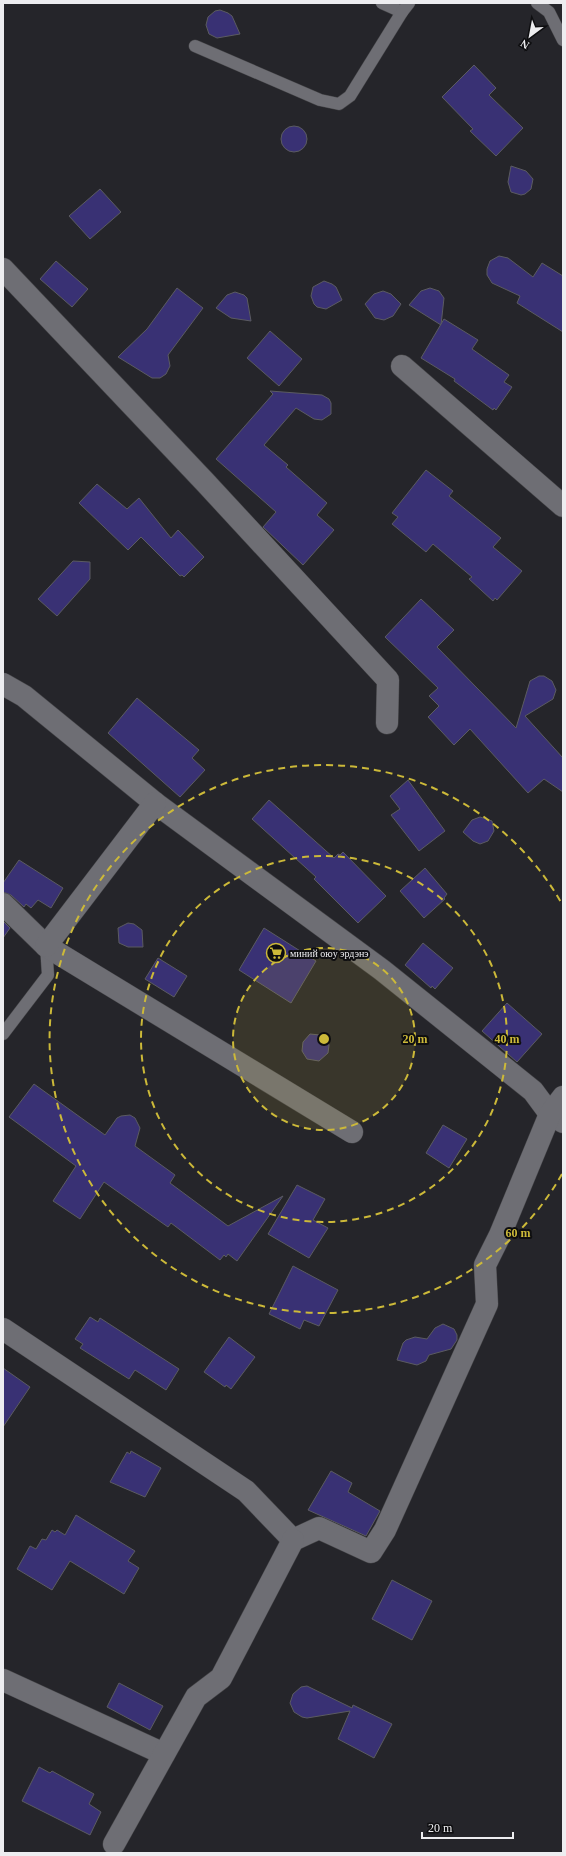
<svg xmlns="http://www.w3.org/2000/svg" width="566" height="1856" viewBox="0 0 566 1856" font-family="Georgia,serif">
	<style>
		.building { fill: #393174; stroke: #5b5b61 }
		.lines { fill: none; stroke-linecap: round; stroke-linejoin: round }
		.lane-casing { stroke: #444447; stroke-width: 13 }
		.street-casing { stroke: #444447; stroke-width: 23 }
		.lane { stroke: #6e6e74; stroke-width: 12 }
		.street { stroke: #6e6e74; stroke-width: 22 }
		.ring { fill: none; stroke: #ccb939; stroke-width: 2; stroke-dasharray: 7 5 }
		.labels { text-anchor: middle; stroke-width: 4; stroke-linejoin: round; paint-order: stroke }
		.poi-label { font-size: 10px; fill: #ededf0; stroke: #0e0e10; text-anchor: start }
		.centre { fill: #ccb939; stroke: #0e0e10; stroke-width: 2 }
		.ring-label { font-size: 12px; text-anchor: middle; font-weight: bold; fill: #ccb939; stroke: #0e0e10; stroke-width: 4; stroke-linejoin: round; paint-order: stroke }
	</style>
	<rect width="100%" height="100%" fill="#25252a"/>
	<g class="building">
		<path d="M 220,10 L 228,13 L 232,16 L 240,34 L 217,38 L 209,34 L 206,25 L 208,17 L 215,11 Z"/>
		<path d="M 474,65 L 496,88 L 489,95 L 523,128 L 496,156 L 470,131 L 473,129 L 442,97 Z"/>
		<circle cx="294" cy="139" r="13"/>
		<path d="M 511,166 L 526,171 L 533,179 L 531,189 L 525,194 L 521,195 L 511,192 L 508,182 Z"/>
		<path d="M 100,189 L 121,212 L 90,239 L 69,216 Z"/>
		<path d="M 499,256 L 508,258 L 533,277 L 542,263 L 563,276 L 563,332 L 517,303 L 520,296 L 492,283 L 487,275 L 487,269 L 490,261 Z"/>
		<path d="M 56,261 L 88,289 L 72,307 L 40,279 Z"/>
		<path d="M 324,281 L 332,284 L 336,287 L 342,300 L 326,309 L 317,307 L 314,304 L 311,296 L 313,287 Z"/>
		<path d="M 177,288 L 203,308 L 168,355 L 170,366 L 166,374 L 160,378 L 152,378 L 118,357 L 147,329 Z"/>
		<path d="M 430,288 L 439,291 L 444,298 L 441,325 L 409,305 L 421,291 Z"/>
		<path d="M 383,291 L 391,294 L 401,304 L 393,316 L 384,320 L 375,318 L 365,304 L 374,294 Z"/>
		<path d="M 235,292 L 244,295 L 247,298 L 251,321 L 231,318 L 216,308 L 227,295 Z"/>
		<path d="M 444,319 L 478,340 L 472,349 L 509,375 L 504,382 L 512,387 L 496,410 L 494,408 L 493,410 L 454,381 L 455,379 L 421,358 Z"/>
		<path d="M 270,331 L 302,359 L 279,386 L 247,358 Z"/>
		<path d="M 270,391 L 322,395 L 329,399 L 331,403 L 331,414 L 322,420 L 314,419 L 296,408 L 264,445 L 288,465 L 286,467 L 327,503 L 317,515 L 334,530 L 303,565 L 263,527 L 276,512 L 216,459 L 273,394 Z"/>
		<path d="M 426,470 L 453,491 L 449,496 L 501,538 L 493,547 L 522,571 L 497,600 L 495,598 L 493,601 L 469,579 L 472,577 L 433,544 L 426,552 L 392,524 L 398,517 L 392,513 Z"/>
		<path d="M 97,484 L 127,509 L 139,498 L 171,538 L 178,530 L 204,557 L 184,577 L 182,575 L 180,576 L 141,537 L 128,550 L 79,503 Z"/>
		<path d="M 73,561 L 90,562 L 90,579 L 57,616 L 38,599 Z"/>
		<path d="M 421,599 L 454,630 L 437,647 L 516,728 L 530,681 L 539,676 L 544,676 L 552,681 L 556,690 L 553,699 L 525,716 L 563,758 L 563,792 L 544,779 L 528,793 L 470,729 L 454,745 L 428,717 L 439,706 L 429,696 L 438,688 L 385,637 Z"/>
		<path d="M 137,698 L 199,750 L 192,758 L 205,770 L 180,797 L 108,733 Z"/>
		<path d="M 408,780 L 445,831 L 419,851 L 391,815 L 400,809 L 390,796 Z"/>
		<path d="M 269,800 L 334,858 L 338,854 L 340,855 L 343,852 L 386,896 L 358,923 L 314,879 L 316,877 L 252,819 Z"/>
		<path d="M 480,817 L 492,821 L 494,831 L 488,841 L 480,844 L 473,841 L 463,832 L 472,820 Z"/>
		<path d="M 19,860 L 63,888 L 51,908 L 38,900 L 31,908 L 26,904 L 24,907 L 11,895 L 3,892 L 3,883 Z"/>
		<path d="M 425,868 L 447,894 L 444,898 L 445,899 L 424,918 L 400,891 Z"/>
		<path d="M 3,921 L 10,928 L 3,938 Z"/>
		<path d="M 128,923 L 134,924 L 142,930 L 143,947 L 128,947 L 119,943 L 118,928 Z"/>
		<path d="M 264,928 L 316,961 L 291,1003 L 239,970 Z"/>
		<path d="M 423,943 L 453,968 L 435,989 L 432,986 L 431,988 L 405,965 Z"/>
		<path d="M 158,958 L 187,976 L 174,997 L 145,979 Z"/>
		<path d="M 507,1003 L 542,1034 L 517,1062 L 482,1031 Z"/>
		<path d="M 310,1034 L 320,1035 L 327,1041 L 329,1045 L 328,1053 L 319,1061 L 307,1059 L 302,1051 L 303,1042 Z"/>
		<path d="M 34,1084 L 105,1135 L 117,1118 L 121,1116 L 130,1115 L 135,1118 L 140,1128 L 135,1146 L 175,1175 L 170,1183 L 228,1226 L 283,1196 L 237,1261 L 228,1254 L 226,1257 L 224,1255 L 220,1260 L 171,1223 L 168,1227 L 104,1182 L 80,1219 L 53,1201 L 76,1166 L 9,1117 Z"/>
		<path d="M 443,1125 L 467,1139 L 449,1168 L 426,1153 Z"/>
		<path d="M 297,1185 L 325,1199 L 313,1220 L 328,1228 L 309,1258 L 268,1234 Z"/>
		<path d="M 293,1266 L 338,1290 L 319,1326 L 304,1320 L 300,1329 L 269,1314 Z"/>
		<path d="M 90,1317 L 98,1322 L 100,1318 L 179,1369 L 166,1390 L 135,1370 L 129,1379 L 80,1348 L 83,1344 L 75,1339 Z"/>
		<path d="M 443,1324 L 454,1329 L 457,1335 L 457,1340 L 451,1349 L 429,1355 L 426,1361 L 417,1365 L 397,1360 L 403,1343 L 406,1340 L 415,1337 L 427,1339 L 435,1328 Z"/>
		<path d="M 229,1337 L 255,1357 L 231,1389 L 226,1385 L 225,1387 L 204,1372 Z"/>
		<path d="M 3,1368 L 30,1387 L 3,1427 Z"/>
		<path d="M 131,1451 L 161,1468 L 145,1497 L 110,1482 L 127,1452 L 130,1454 Z"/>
		<path d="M 331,1471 L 352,1483 L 348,1492 L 380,1511 L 366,1536 L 308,1510 Z"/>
		<path d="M 76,1515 L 135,1551 L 128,1561 L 139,1568 L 124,1594 L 70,1561 L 52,1590 L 17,1569 L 30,1546 L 36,1549 L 42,1539 L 46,1540 L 52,1530 L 55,1532 L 57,1530 L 65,1535 Z"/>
		<path d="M 392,1580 L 432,1601 L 412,1640 L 372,1619 Z"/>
		<path d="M 119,1683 L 163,1706 L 150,1730 L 107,1707 Z"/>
		<path d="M 307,1686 L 352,1708 L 353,1705 L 392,1724 L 374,1758 L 338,1739 L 350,1711 L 307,1718 L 302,1717 L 294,1712 L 290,1703 L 293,1694 L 301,1687 Z"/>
		<path d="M 39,1767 L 50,1773 L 52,1771 L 94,1794 L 89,1804 L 101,1812 L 90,1835 L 22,1801 Z"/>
	</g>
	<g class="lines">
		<g class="lane-casing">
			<g id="lane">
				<path d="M 382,3 L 402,12"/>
				<path d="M 537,3 L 549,12 L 563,40"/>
				<path d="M 195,46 L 320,100 L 339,104 L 350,96 L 402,12 L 409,3"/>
				<path d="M 3,1034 L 48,975 L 46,946"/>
			</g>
		</g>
		<g class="street-casing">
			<g id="street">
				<path d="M 3,269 L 204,481 L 388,680 L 387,723"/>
				<path d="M 402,366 L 563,506"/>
				<path d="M 3,684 L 24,696 L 155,803 L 382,970 L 533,1091 L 550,1114 L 563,1122"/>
				<path d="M 3,904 L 46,946 L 352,1132"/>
				<path d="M 46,946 L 155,803"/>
				<path d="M 3,1329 L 246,1491 L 293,1540 L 319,1528 L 371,1552 L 385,1530 L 487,1304 L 485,1265 L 500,1235 L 550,1114 L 563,1097"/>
				<path d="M 3,1680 L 164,1754"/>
				<path d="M 114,1844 L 196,1697 L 221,1678 L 293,1540"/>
			</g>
		</g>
		<use href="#lane" class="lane"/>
		<use href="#street" class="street"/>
	</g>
	<circle cx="324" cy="1039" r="91" fill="#ccb939" fill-opacity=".12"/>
	<g class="ring">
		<circle cx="324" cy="1039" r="91"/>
		<circle cx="324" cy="1039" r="183"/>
		<path d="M562 1174A274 274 0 1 1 562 904"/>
	</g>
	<defs>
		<g id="supermarket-ring" transform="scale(1)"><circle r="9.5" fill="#0e0e10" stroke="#ccb939" stroke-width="1.5"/><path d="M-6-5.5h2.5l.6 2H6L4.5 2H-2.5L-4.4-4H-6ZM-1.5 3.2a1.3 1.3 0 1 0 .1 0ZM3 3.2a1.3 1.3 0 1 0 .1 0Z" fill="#ccb939"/></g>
	</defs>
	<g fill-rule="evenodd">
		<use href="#supermarket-ring" x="276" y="953"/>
	</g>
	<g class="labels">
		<g class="poi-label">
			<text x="290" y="957">миний оюу эрдэнэ</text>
		</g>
	</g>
	<circle cx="324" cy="1039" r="6" class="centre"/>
	<g class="ring-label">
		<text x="415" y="1043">20 m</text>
		<text x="507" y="1043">40 m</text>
		<text x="518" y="1237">60 m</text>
	</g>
	<rect width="566" height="1856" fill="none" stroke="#ededf0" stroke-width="8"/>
	<g transform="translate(530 36) rotate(212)" stroke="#0e0e10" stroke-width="3" paint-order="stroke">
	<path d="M0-3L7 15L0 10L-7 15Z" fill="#ededf0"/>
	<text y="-6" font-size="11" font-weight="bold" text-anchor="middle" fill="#ededf0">N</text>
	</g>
	<path d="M422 1832v6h91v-6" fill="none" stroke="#ededf0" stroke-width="2"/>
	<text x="428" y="1832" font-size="12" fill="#ededf0" stroke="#0e0e10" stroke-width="3" paint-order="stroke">20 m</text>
</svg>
